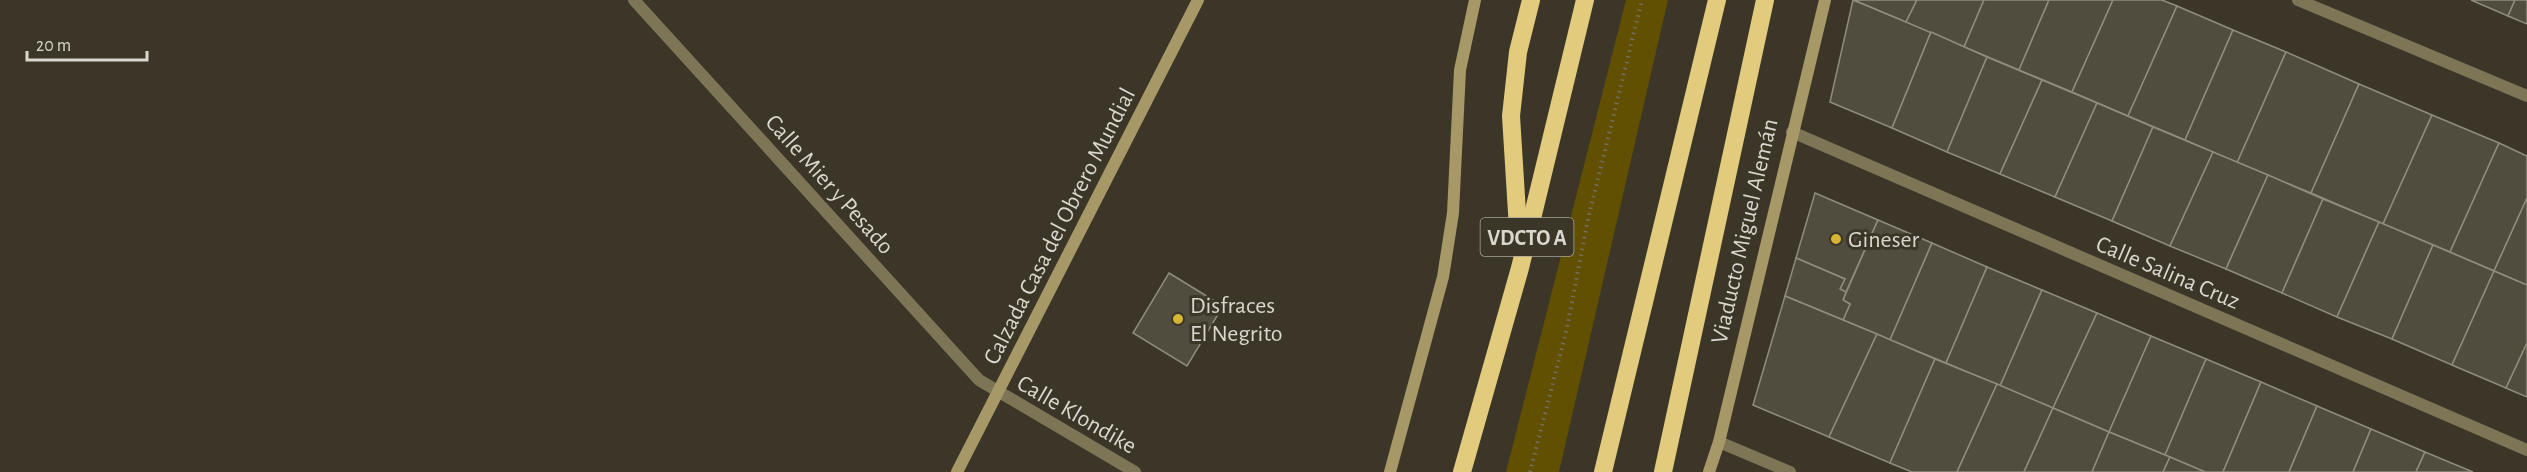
<svg xmlns="http://www.w3.org/2000/svg" width="2527" height="472" viewBox="0 0 2527 472" font-family="'Alegreya Sans',sans-serif">
	<style>
		.green { fill: #614f02 }
		.building { fill: #514d3e; stroke: #908c7c; stroke-width: 1.5 }
		.lines { fill: none; stroke-linecap: round; stroke-linejoin: round }
		.path { stroke: #736f63; stroke-width: 4; stroke-dasharray: 1.5 4.5; stroke-linecap: butt }
		.minor { stroke: #7e7557; stroke-width: 12 }
		.secondary { stroke: #a79867; stroke-width: 12 }
		.motorway { stroke: #e2cb7c; stroke-width: 18 }
		.poi-dot { fill: #d6b534; stroke: #3b3628; stroke-width: 2 }
		.labels { text-anchor: middle; stroke-width: 6; stroke-linejoin: round; paint-order: stroke }
		.shield { fill: #3b3628; stroke: #aaa79c; stroke-width: 1.5 }
		.shield-label { font-size: 22px; font-weight: bold; fill: #d9d7ce }
		.street-label { font-size: 24px; fill: #d9d7ce; stroke: #3b3628 }
		.poi-label { font-size: 24px; fill: #d9d7ce; stroke: #3b3628; text-anchor: start }
	</style>
	<rect width="100%" height="100%" fill="#3b3628"/>
	<path class="green" d="M 1626,0 L 1668,0 L 1559,472 L 1506,472 Z"/>
	<g class="building">
		<path d="M 1853,0 L 1931,32 L 1892,128 L 1830,102 Z"/>
		<path d="M 1854,0 L 1917,0 L 1906,22 Z"/>
		<path d="M 1917,0 L 1984,0 L 1964,47 L 1906,22 Z"/>
		<path d="M 1984,0 L 2049,0 L 2019,70 L 1964,47 Z"/>
		<path d="M 2049,0 L 2113,0 L 2072,92 L 2019,70 Z"/>
		<path d="M 2113,0 L 2162,0 L 2177,6 L 2128,116 L 2072,92 Z"/>
		<path d="M 2471,0 L 2515,0 L 2508,16 Z"/>
		<path d="M 2515,0 L 2527,0 L 2527,24 L 2508,16 Z"/>
		<path d="M 2177,6 L 2233,30 L 2185,140 L 2128,116 Z"/>
		<path d="M 2233,30 L 2286,52 L 2237,163 L 2185,140 Z"/>
		<path d="M 1931,32 L 1987,57 L 1947,152 L 1892,128 Z"/>
		<path d="M 2286,52 L 2359,84 L 2311,193 L 2237,163 Z"/>
		<path d="M 1987,57 L 2042,80 L 2000,174 L 1947,152 Z"/>
		<path d="M 2042,80 L 2097,103 L 2055,197 L 2000,174 Z"/>
		<path d="M 2359,84 L 2432,115 L 2383,224 L 2311,193 Z"/>
		<path d="M 2097,103 L 2153,127 L 2112,221 L 2055,197 Z"/>
		<path d="M 2432,115 L 2499,143 L 2450,252 L 2383,224 Z"/>
		<path d="M 2153,127 L 2213,152 L 2170,246 L 2112,221 Z"/>
		<path d="M 2499,143 L 2527,156 L 2527,198 L 2494,271 L 2450,252 Z"/>
		<path d="M 2213,152 L 2268,175 L 2226,269 L 2170,246 Z"/>
		<path d="M 2268,175 L 2323,199 L 2282,293 L 2226,269 Z"/>
		<path d="M 1815,193 L 1878,220 L 1846,292 L 1840,289 L 1845,279 L 1796,258 Z"/>
		<path d="M 2527,198 L 2527,285 L 2494,271 Z"/>
		<path d="M 2323,199 L 2379,222 L 2337,317 L 2282,293 Z"/>
		<path d="M 1878,220 L 1932,243 L 1890,340 L 1843,320 L 1850,304 L 1843,300 Z"/>
		<path d="M 2379,222 L 2433,245 L 2392,339 L 2337,317 Z"/>
		<path d="M 1932,243 L 1987,267 L 1946,363 L 1890,340 Z"/>
		<path d="M 2433,245 L 2494,271 L 2452,365 L 2392,339 Z"/>
		<path d="M 1796,258 L 1845,279 L 1840,289 L 1846,292 L 1843,300 L 1850,304 L 1843,320 L 1785,296 Z"/>
		<path d="M 1987,267 L 2042,290 L 2000,386 L 1946,363 Z"/>
		<path d="M 2494,271 L 2527,285 L 2527,343 L 2506,388 L 2452,365 Z"/>
		<path d="M 1169,273 L 1223,306 L 1187,366 L 1133,333 Z"/>
		<path d="M 2042,290 L 2097,313 L 2053,408 L 2000,386 Z"/>
		<path d="M 1785,296 L 1877,334 L 1829,437 L 1753,405 Z"/>
		<path d="M 2097,313 L 2151,336 L 2109,432 L 2053,408 Z"/>
		<path d="M 1877,334 L 1935,359 L 1890,463 L 1829,437 Z"/>
		<path d="M 2151,336 L 2206,359 L 2165,455 L 2109,432 Z"/>
		<path d="M 2527,343 L 2527,397 L 2506,388 Z"/>
		<path d="M 1935,359 L 1997,384 L 1957,472 L 1912,472 L 1890,463 Z"/>
		<path d="M 2206,359 L 2261,382 L 2223,472 L 2205,472 L 2165,455 Z"/>
		<path d="M 2261,382 L 2317,406 L 2289,472 L 2223,472 Z"/>
		<path d="M 1997,384 L 2053,408 L 2024,472 L 1957,472 Z"/>
		<path d="M 2317,406 L 2371,429 L 2353,472 L 2289,472 Z"/>
		<path d="M 2053,408 L 2109,432 L 2092,472 L 2024,472 Z"/>
		<path d="M 2371,429 L 2425,452 L 2416,472 L 2353,472 Z"/>
		<path d="M 2109,432 L 2170,457 L 2163,472 L 2092,472 Z"/>
		<path d="M 2425,452 L 2473,472 L 2416,472 Z"/>
		<path d="M 2170,457 L 2205,472 L 2163,472 Z"/>
	</g>
	<g class="lines">
		<path class="path" d="M 1530,472 L 1567,328 L 1588,219 L 1642,0"/>
		<g class="minor">
			<path d="M 634,0 L 979,380 L 1135,472"/>
			<path d="M 2298,0 L 2527,96"/>
			<path d="M 1792,132 L 2527,450"/>
			<path d="M 1719,442 L 1790,472"/>
		</g>
		<g class="secondary">
			<path d="M 957,472 L 1198,0"/>
			<path d="M 1390,472 L 1443,277 L 1453,213 L 1460,70 L 1475,0"/>
			<path d="M 1709,472 L 1719,442 L 1825,0"/>
		</g>
		<g class="motorway">
			<path d="M 1519,245 L 1511,116 L 1518,52 L 1531,0"/>
			<path d="M 1462,472 L 1520,268 L 1585,0"/>
			<path d="M 1603,472 L 1717,0"/>
			<path d="M 1663,472 L 1765,0"/>
		</g>
	</g>
	<g class="poi-dot">
		<circle cx="1836" cy="239" r="6"/>
		<circle cx="1178" cy="319" r="6"/>
	</g>
	<g class="labels">
		<rect class="shield" x="1480.5" y="218" width="93" height="38" rx="4.5"/>
		<g class="shield-label">
			<text x="1527" y="245">VDCTO A</text>
		</g>
		<g class="street-label">
			<text transform="translate(830 184) rotate(48)" y="8">Calle Mier y Pesado</text>
			<text transform="translate(1059 226) rotate(-63)" y="8">Calzada Casa del Obrero Mundial</text>
			<text transform="translate(1744 231) rotate(-77)" y="8">Viaducto Miguel Alemán</text>
			<text transform="translate(2168 272) rotate(23)" y="8">Calle Salina Cruz</text>
			<text transform="translate(1077 414) rotate(30)" y="8">Calle Klondike</text>
		</g>
		<g class="poi-label">
			<text x="1848" y="247">Gineser</text>
			<text x="1190" y="313">Disfraces<tspan x="1190" dy="28">El Negrito</tspan></text>
		</g>
	</g>
	<path d="M27 51v9h120v-9" fill="none" stroke="#d9d7ce" stroke-width="3"/>
	<text x="36" y="51" font-size="18" fill="#d9d7ce" stroke="#3b3628" stroke-width="4.5" paint-order="stroke">20 m</text>
</svg>
